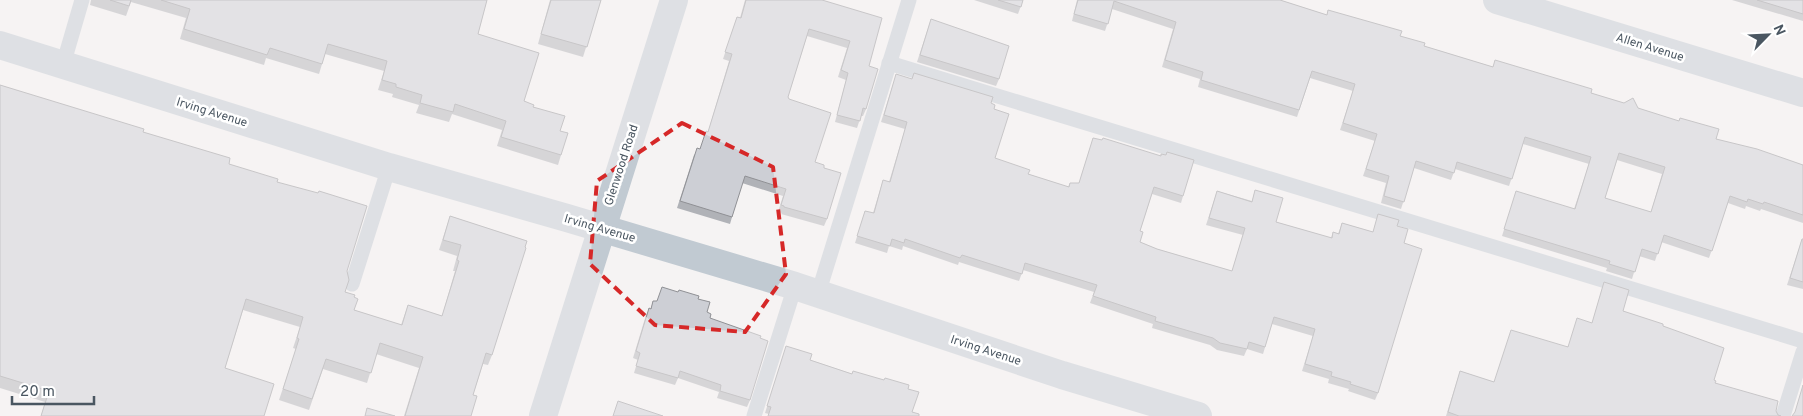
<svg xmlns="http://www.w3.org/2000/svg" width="1803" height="416" viewBox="0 0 1803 416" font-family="Overpass,sans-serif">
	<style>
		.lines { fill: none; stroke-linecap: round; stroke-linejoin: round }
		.service { stroke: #c1cad2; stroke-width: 15 }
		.minor { stroke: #c1cad2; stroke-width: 28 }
		.wall { fill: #b0b2b7; fill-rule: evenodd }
		.building { fill: #cdcfd5; stroke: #909195; fill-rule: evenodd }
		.marked { fill: none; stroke: #d62828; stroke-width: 4; stroke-dasharray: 10 6; stroke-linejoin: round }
		.labels { text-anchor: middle; stroke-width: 5; stroke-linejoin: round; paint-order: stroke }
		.street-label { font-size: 12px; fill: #4a5661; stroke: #fff }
	</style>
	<rect width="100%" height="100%" fill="#f5f3f3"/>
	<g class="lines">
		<g class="service">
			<path d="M 889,63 L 1803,341"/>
			<path d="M 63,65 L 82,0"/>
			<path d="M 352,284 L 389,167"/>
			<path d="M 818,294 L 909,0"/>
			<path d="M 754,416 L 795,286"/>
			<path d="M 1783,416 L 1803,352"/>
		</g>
		<g class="minor">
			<path d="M 1497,0 L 1803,93"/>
			<path d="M 0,45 L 389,167 L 567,218 L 795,286 L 1062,375 L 1198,416"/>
			<path d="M 543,416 L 674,0"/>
		</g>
	</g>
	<g class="wall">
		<path d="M 91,0 L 487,0 L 478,34 L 524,101 L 533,107 L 560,131 L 561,155 L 558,165 L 497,146 L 502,130 L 452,114 L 449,122 L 416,113 L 419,105 L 392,97 L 393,94 L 378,90 L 384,71 L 325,54 L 319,74 L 266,58 L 264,65 L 180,39 L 186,18 L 131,2 L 126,16 L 90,5 Z"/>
		<path d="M 550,0 L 601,0 L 583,57 L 538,44 Z"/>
		<path d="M 745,0 L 822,0 L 869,66 L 866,109 L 863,116 L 861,116 L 857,128 L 835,122 L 846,80 L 838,77 L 847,48 L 807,36 L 788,97 L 815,162 L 824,168 L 827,219 L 824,226 L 781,214 L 782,213 L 778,212 L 783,196 L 742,183 L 730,224 L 677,208 L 694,155 L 700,149 L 708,132 L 729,61 L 723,59 L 737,17 L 740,18 Z"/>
		<path d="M 974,0 L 1023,0 L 1018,14 Z"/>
		<path d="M 1077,0 L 1280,0 L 1327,15 L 1328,10 L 1400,36 L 1424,46 L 1493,67 L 1591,93 L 1638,108 L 1716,139 L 1803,165 L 1803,223 L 1761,209 L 1760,211 L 1746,206 L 1745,209 L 1728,203 L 1709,258 L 1661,242 L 1655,261 L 1639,256 L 1632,279 L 1606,271 L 1607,268 L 1502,236 L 1514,198 L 1574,209 L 1589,164 L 1523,144 L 1509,186 L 1455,169 L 1451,180 L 1414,168 L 1401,209 L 1381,203 L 1386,183 L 1363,176 L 1375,141 L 1340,130 L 1353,91 L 1310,78 L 1297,117 L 1198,87 L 1200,79 L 1162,67 L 1173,29 L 1112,9 L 1105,31 L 1072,21 ZM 1617,160 L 1662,174 L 1651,212 L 1605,198 Z"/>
		<path d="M 1732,0 L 1803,0 L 1803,21 Z"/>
		<path d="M 931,19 L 999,79 L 996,86 L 917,62 Z"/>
		<path d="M 894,81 L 991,103 L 994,109 L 995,158 L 1028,174 L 1068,187 L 1070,183 L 1079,183 L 1093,138 L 1183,196 L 1181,203 L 1152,194 L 1140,231 L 1140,242 L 1157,249 L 1232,271 L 1243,235 L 1206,225 L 1217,191 L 1252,201 L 1255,190 L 1276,222 L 1331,238 L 1333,232 L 1338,234 L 1342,223 L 1373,232 L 1378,214 L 1397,226 L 1404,243 L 1378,393 L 1375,400 L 1348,391 L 1349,389 L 1328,383 L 1329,379 L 1302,371 L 1313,336 L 1272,324 L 1263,354 L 1247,349 L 1244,356 L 1217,350 L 1210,345 L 1152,328 L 1153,324 L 1090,303 L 1094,292 L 1023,270 L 1019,281 L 959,262 L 958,265 L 903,246 L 902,250 L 889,246 L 887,253 L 855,243 L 865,211 L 873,213 L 883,180 L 889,182 L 905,129 L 881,122 Z"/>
		<path d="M 0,85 L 143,132 L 277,182 L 347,271 L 345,292 L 354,297 L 354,310 L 401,325 L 408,305 L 442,316 L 455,271 L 453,271 L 457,256 L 439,250 L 450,216 L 527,241 L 492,355 L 488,365 L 483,364 L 473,395 L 471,416 L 404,416 L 419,368 L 376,354 L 367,383 L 323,369 L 309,410 L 279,400 L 296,349 L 293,348 L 300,327 L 243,310 L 225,368 L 264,416 L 41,416 L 45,402 L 0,388 Z"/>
		<path d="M 1802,239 L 1803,239 L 1803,289 L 1787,285 Z"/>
		<path d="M 1604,282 L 1623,311 L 1663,326 L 1714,380 L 1715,383 L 1776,411 L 1778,415 L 1781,416 L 1446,416 L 1460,371 L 1494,382 L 1567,347 L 1592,323 Z"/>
		<path d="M 698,299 L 710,318 L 750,400 L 747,407 L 717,398 L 719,392 L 678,378 L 675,385 L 634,373 L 638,360 L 633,358 L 646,315 L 651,309 L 653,301 L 657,301 Z"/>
		<path d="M 784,353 L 810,360 L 852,374 L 908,389 L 912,412 L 769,414 L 765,413 Z"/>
	</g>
	<g class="building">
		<path d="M 110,0 L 131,0 L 129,6 Z"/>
		<path d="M 161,0 L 487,0 L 478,34 L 539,53 L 524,101 L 534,105 L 533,107 L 565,116 L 560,131 L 568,133 L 561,155 L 501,137 L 506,121 L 455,104 L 453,112 L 420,103 L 422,95 L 396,87 L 396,84 L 382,80 L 387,61 L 328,44 L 322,64 L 270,48 L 267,55 L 184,29 L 190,9 Z"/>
		<path d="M 551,0 L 601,0 L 587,47 L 541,34 Z"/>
		<path d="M 746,0 L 822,0 L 882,18 L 869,66 L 878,69 L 866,109 L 863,108 L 860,121 L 837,115 L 848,73 L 841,70 L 850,41 L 809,29 L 788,97 L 789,99 L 831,113 L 815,162 L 824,165 L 824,168 L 841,173 L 827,219 L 784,207 L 784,206 L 781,205 L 786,189 L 745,176 L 732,217 L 680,201 L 697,148 L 700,149 L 706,131 L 708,132 L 732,54 L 725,52 L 737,17 L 741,18 Z"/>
		<path d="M 998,0 L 1023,0 L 1021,7 Z"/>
		<path d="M 1078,0 L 1280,0 L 1327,15 L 1328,10 L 1402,31 L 1400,36 L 1425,43 L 1424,46 L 1493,67 L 1495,60 L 1592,89 L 1591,93 L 1624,103 L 1633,98 L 1638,108 L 1679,121 L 1680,118 L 1719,129 L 1716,139 L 1757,149 L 1803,165 L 1803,215 L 1764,202 L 1763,204 L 1748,199 L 1747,202 L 1730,196 L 1712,251 L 1664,235 L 1658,254 L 1642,249 L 1635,272 L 1609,264 L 1610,261 L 1504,229 L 1516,191 L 1575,209 L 1591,157 L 1525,137 L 1512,179 L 1457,162 L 1454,173 L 1416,161 L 1404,202 L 1384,196 L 1389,176 L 1366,169 L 1377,134 L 1343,123 L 1355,84 L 1312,71 L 1299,110 L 1201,80 L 1203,72 L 1165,60 L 1176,22 L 1114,1 L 1108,24 L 1074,14 ZM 1619,153 L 1665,167 L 1651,212 L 1605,198 Z"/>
		<path d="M 1757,0 L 1803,0 L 1803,14 Z"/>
		<path d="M 931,19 L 1009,46 L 999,79 L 920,55 Z"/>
		<path d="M 914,73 L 993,97 L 991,103 L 995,105 L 994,109 L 1009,114 L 995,158 L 1030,170 L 1028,174 L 1069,187 L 1070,183 L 1079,183 L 1093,138 L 1102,140 L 1103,138 L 1161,156 L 1161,154 L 1166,155 L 1167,152 L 1194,160 L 1183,196 L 1154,187 L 1140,231 L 1143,232 L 1140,242 L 1157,249 L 1232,271 L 1245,228 L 1209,218 L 1217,191 L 1252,202 L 1255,190 L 1283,198 L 1276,222 L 1332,238 L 1333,232 L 1339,234 L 1342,223 L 1373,232 L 1378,214 L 1399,220 L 1397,226 L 1408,229 L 1404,243 L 1422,249 L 1378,393 L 1350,384 L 1351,382 L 1331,376 L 1332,372 L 1305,364 L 1315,329 L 1274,317 L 1265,347 L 1249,342 L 1247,349 L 1220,343 L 1213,338 L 1155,321 L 1156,317 L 1093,296 L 1097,285 L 1025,263 L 1022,274 L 962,255 L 960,258 L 905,239 L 904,243 L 892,239 L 890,246 L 857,236 L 865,211 L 874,213 L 883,180 L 890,182 L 907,122 L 884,115 L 896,74 L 912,79 Z"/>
		<path d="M 0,85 L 144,129 L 143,132 L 230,158 L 229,164 L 278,179 L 277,182 L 318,193 L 319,191 L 367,206 L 347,271 L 349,280 L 345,292 L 355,295 L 354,297 L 358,299 L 354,310 L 402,325 L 408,305 L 442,316 L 459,261 L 457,260 L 461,245 L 443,240 L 450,216 L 527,241 L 525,247 L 526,248 L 492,355 L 486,353 L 473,395 L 477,396 L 471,416 L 405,416 L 423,357 L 380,343 L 371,373 L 326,359 L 312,399 L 283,389 L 299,339 L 297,338 L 303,317 L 246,299 L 225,368 L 274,384 L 264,416 L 41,416 L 49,391 L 0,376 Z"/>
		<path d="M 1802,239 L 1803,239 L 1803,282 L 1790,278 Z"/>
		<path d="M 1604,282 L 1629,290 L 1623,311 L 1663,324 L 1663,326 L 1724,348 L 1714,380 L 1716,381 L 1715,383 L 1778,401 L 1776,411 L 1778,415 L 1781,416 L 1459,416 L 1448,412 L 1460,371 L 1494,382 L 1511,330 L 1568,347 L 1577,318 L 1592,323 Z"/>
		<path d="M 662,287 L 678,292 L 679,290 L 699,296 L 698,299 L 710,302 L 707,312 L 711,314 L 710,318 L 761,336 L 760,338 L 768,341 L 750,400 L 720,391 L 721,385 L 680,371 L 678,378 L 636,366 L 640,353 L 636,351 L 649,308 L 651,309 L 653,301 L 657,301 Z"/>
		<path d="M 786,346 L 812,354 L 810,360 L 852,374 L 853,371 L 884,380 L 885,378 L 909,385 L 908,389 L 919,392 L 912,412 L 919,414 L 919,416 L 768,416 L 771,407 L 767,406 Z"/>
		<path d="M 1803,385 L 1803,416 L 1792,416 L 1795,412 Z"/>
		<path d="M 618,401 L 663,416 L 613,416 Z"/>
		<path d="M 367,408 L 395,416 L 365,416 Z"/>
	</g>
	<path d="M0 0H1803V416H0ZM 682,123 L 773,167 L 786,274 L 745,332 L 655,325 L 590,264 L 597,181 Z" fill="#f5f3f3" fill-opacity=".55" fill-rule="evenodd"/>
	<path class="marked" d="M 682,123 L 773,167 L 786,274 L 745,332 L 655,325 L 590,264 L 597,181 Z"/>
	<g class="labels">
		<g class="street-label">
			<text transform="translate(1650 47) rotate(17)" y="4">Allen Avenue</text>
			<text transform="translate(212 112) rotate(17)" y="4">Irving Avenue</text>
			<text transform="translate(621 165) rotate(-72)" y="4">Glenwood Road</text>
			<text transform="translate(600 228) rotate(16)" y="4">Irving Avenue</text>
			<text transform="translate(986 350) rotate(18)" y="4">Irving Avenue</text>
		</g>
	</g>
	<g transform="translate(1768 35) rotate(66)" stroke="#ffffff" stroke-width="4" paint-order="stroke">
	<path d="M0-4L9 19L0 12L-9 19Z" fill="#4a5661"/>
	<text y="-8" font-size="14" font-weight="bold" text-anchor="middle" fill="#4a5661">N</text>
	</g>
	<path d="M12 396v8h82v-8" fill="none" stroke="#4a5661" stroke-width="2.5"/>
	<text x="20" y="396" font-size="15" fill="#4a5661" stroke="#ffffff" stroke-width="4" paint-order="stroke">20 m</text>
</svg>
